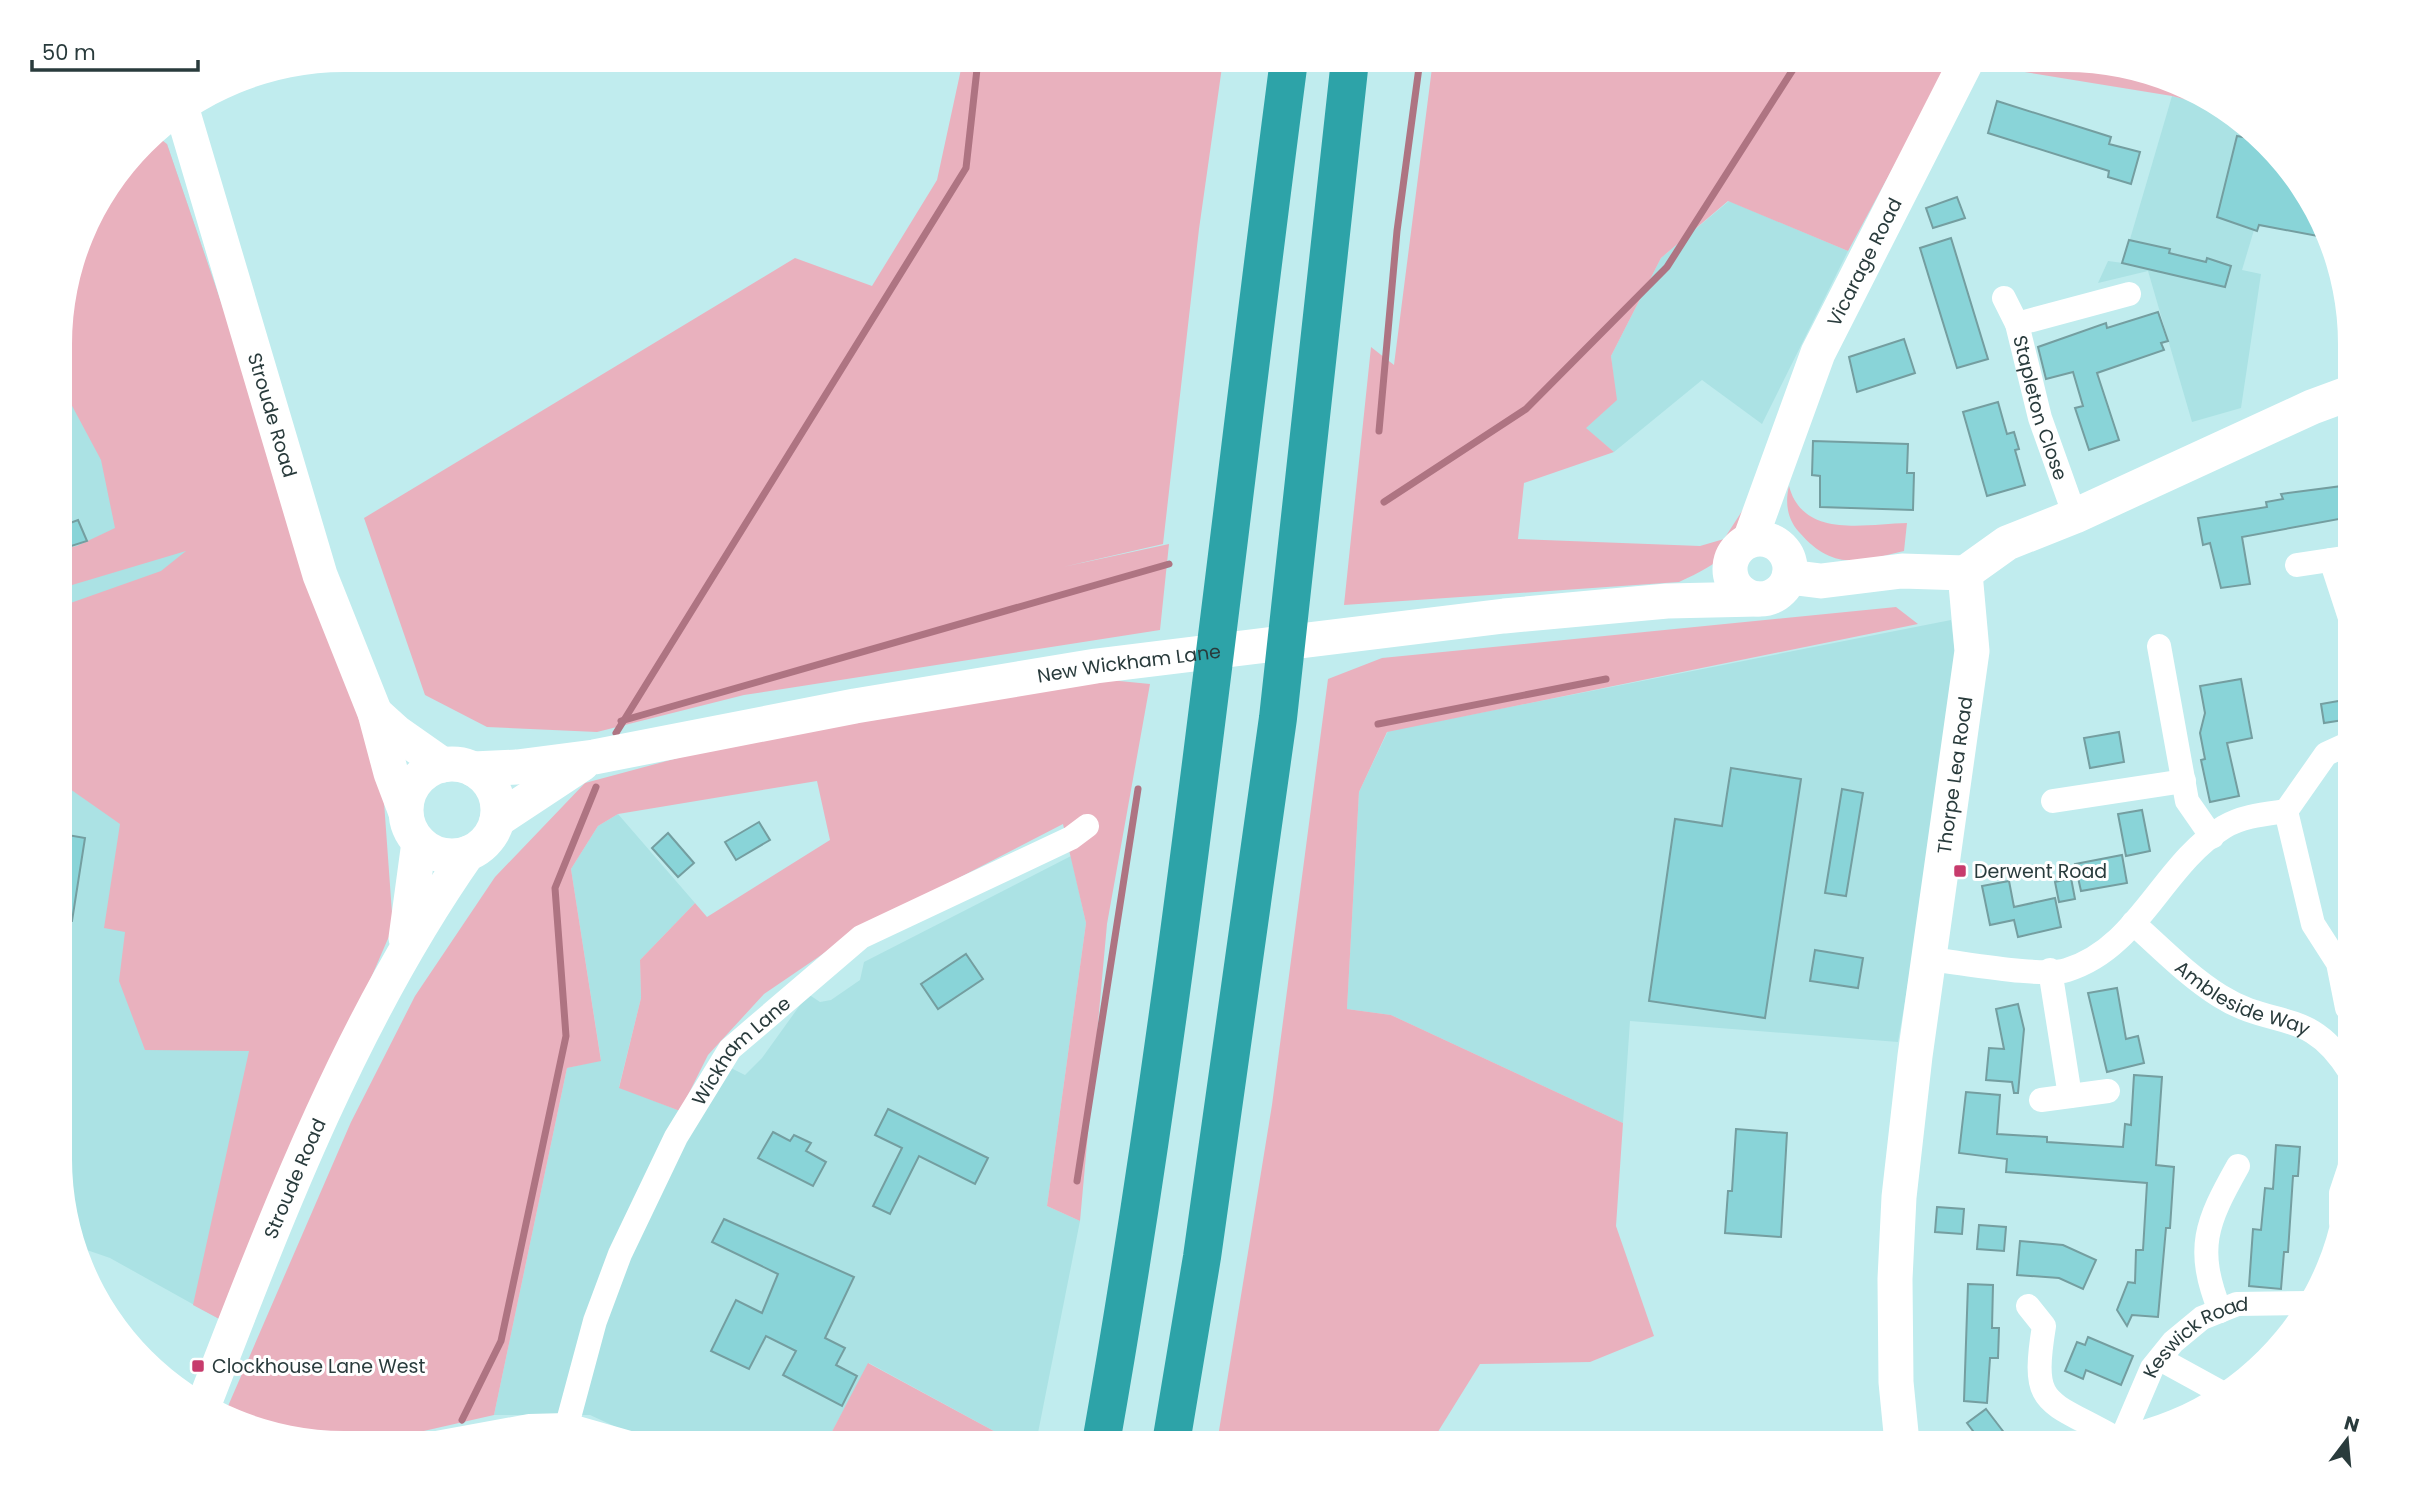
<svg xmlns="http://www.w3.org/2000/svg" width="2410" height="1503" viewBox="0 0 2410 1503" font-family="Poppins,sans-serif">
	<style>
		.built { fill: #abe2e4 }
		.green { fill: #e9b1be }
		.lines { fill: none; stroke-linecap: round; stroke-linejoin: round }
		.stream { stroke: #ae7482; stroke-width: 7 }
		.building { fill: #89d4d8; stroke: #749ea0; stroke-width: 2 }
		.street { stroke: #fff; stroke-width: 24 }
		.secondary { stroke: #fff; stroke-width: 35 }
		.highway { stroke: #2da3a8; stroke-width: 38 }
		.poi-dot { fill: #c73b6c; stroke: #fff; stroke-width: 2.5 }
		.labels { text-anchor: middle; stroke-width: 6; stroke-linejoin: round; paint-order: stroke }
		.street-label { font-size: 19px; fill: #293b3c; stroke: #fff }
		.poi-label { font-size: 19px; fill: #293b3c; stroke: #fff; text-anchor: start }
	</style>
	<rect width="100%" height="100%" fill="#c0ecee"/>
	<g class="built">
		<path d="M 2172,96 L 2226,110 L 2253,138 L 2244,180 L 2254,230 L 2242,270 L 2261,274 L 2241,408 L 2192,422 L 2148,271 L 2098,283 L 2108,261 L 2123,263 Z"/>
		<path d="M 167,144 L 382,774 L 223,1321 L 110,1258 L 81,1248 L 62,1196 L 62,307 L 89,218 Z"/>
		<path d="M 1729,201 L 1848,251 L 1762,424 L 1702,380 L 1614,452 L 1585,428 L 1616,400 L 1611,356 L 1661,258 Z"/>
		<path d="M 1951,620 L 1959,685 L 1898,1042 L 1630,1021 L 1623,1123 L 1391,1015 L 1347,1009 L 1359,792 L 1388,731 Z"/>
		<path d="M 618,814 L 695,903 L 640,960 L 641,998 L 619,1087 L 680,1111 L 731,1068 L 745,1075 L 762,1058 L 808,994 L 820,1002 L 831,1000 L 860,980 L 864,962 L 1071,856 L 1086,923 L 1047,1206 L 1080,1221 L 1036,1443 L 1016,1443 L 869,1363 L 826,1443 L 651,1443 L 590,1415 L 494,1415 L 567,1068 L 601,1060 L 571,869 L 598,826 Z"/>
	</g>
	<g class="green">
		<path d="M 963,60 L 1223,60 L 1199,229 L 1163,544 L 1063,567 L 1169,544 L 1160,630 L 744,695 L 597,732 L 487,727 L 425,695 L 364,518 L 795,258 L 872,286 L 937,180 Z"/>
		<path d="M 1433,60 L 1951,60 L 1848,251 L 1728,201 L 1661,258 L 1611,356 L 1617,400 L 1586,428 L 1614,452 L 1524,483 L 1518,539 L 1700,546 L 1724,539 L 1755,491 C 1748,544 1725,561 1679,582 L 1344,605 L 1371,347 L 1394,365 Z"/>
		<path d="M 1990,60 L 2067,60 L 2140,69 L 2226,110 L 2172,96 L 1987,66 Z"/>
		<path d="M 154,134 L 167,144 L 382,774 L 393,927 L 223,1321 L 193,1305 L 249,1051 L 145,1050 L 119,981 L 125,932 L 104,928 L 120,824 L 70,789 L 62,788 L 62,606 L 161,571 L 186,551 L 62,588 L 62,549 L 77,546 L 115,528 L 101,460 L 70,402 L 62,404 L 62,307 L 89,218 Z"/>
		<path d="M 1789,486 C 1803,539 1865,524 1907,523 L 1904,551 C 1858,562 1833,571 1799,532 C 1787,519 1785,502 1789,486 Z"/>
		<path d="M 1896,607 L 1918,624 L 1387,732 L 1359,792 L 1347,1009 L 1391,1015 L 1623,1123 L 1616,1226 L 1654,1336 L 1590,1362 L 1480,1364 L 1431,1443 L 1217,1443 L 1272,1105 L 1328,679 L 1382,658 Z"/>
		<path d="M 1099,679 L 1150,684 L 1107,924 L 1080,1221 L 1047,1206 L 1086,923 L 1063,824 L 858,930 L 764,994 L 708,1055 L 680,1111 L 619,1088 L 641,998 L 640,960 L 695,903 L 707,917 L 830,840 L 817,781 L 618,814 L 598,826 L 571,869 L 601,1061 L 567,1068 L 494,1415 L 371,1443 L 243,1422 L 225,1413 L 351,1122 L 415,996 L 495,877 L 585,783 L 730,744 Z"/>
		<path d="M 868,1363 L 1016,1443 L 826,1443 Z"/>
	</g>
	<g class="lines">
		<g class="stream">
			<path d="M 1379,431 L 1397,231 L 1420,60"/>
			<path d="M 1384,502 L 1526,409 L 1667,267 L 1799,60"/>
			<path d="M 621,721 L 1169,564"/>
			<path d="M 1378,724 L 1606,679"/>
			<path d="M 616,733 L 966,168 L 978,60"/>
			<path d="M 1077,1181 L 1138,789"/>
			<path d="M 462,1420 L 501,1341 L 566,1036 L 555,888 L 596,787"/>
		</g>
	</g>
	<g class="building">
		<path d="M 1997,101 L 2111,137 L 2109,144 L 2140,152 L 2131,184 L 2108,177 L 2109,171 L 1988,133 Z"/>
		<path d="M 2237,136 L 2254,139 L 2313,202 L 2323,237 L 2259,225 L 2257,231 L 2217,217 Z"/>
		<path d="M 1957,197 L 1965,218 L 1933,228 L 1926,208 Z"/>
		<path d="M 1951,238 L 1988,359 L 1957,368 L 1920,248 Z"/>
		<path d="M 2129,240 L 2170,249 L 2169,253 L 2206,262 L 2207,258 L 2231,266 L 2225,287 L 2122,263 Z"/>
		<path d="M 2158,312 L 2168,341 L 2161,343 L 2164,350 L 2097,373 L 2119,440 L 2089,450 L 2075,408 L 2083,406 L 2073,372 L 2046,379 L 2038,347 L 2106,323 L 2107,328 Z"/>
		<path d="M 1904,339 L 1915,373 L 1857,392 L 1849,357 Z"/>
		<path d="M 1998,402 L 2007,434 L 2014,432 L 2019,449 L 2015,450 L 2025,485 L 1987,496 L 1963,412 Z"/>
		<path d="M 1813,441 L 1908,444 L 1907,473 L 1914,473 L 1913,510 L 1820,507 L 1820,476 L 1812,475 Z"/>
		<path d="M 2350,485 L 2350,517 L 2242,537 L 2250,584 L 2221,588 L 2210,543 L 2203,545 L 2198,518 L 2267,507 L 2266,502 L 2283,499 L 2281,494 Z"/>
		<path d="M 78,520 L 87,541 L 62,549 L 62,526 Z"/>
		<path d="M 2241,679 L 2252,738 L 2227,743 L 2239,796 L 2210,802 L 2201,760 L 2205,759 L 2200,733 L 2205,713 L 2200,686 Z"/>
		<path d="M 2350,699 L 2350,719 L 2324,723 L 2321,704 Z"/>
		<path d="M 2119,732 L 2124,762 L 2090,768 L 2084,738 Z"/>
		<path d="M 1731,768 L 1801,779 L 1765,1018 L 1649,1001 L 1675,819 L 1722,826 Z"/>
		<path d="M 1842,789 L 1863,793 L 1846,896 L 1825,893 Z"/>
		<path d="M 2142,810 L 2150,851 L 2126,856 L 2118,814 Z"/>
		<path d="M 759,822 L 770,840 L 736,860 L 725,842 Z"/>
		<path d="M 668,833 L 694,863 L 678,877 L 652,848 Z"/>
		<path d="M 62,834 L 85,838 L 72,921 L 62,920 Z"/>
		<path d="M 2122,855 L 2127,883 L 2081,891 L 2075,864 Z"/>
		<path d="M 2071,878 L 2075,899 L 2059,902 L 2055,882 Z"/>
		<path d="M 2009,881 L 2014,907 L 2055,898 L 2061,927 L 2018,937 L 2014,920 L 1990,925 L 1982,886 Z"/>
		<path d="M 1815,950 L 1863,958 L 1858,988 L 1810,981 Z"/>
		<path d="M 966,954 L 983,979 L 938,1009 L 921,984 Z"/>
		<path d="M 2117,988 L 2126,1039 L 2138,1036 L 2144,1063 L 2107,1072 L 2088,993 Z"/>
		<path d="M 2018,1004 L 2024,1029 L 2018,1093 L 2014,1093 L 2012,1082 L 1986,1080 L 1989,1048 L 2004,1049 L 1996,1009 Z"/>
		<path d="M 2134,1075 L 2162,1077 L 2156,1165 L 2174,1167 L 2170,1228 L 2166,1228 L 2158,1317 L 2132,1315 L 2127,1326 L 2117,1310 L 2128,1282 L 2135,1283 L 2136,1250 L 2143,1250 L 2147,1183 L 2006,1172 L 2007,1159 L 1959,1153 L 1966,1092 L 2000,1095 L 1997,1134 L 2047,1137 L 2047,1142 L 2123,1147 L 2125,1124 L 2131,1125 Z"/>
		<path d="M 888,1109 L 988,1158 L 975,1184 L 919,1156 L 890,1214 L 873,1206 L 902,1148 L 875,1135 Z"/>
		<path d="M 1736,1129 L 1787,1133 L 1781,1237 L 1725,1233 L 1728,1191 L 1732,1191 Z"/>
		<path d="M 773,1132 L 790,1141 L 794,1135 L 811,1143 L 806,1151 L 826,1162 L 813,1186 L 758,1158 Z"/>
		<path d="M 2276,1145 L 2300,1147 L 2298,1176 L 2293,1176 L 2288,1252 L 2284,1252 L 2281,1289 L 2249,1286 L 2253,1229 L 2261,1230 L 2265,1188 L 2273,1189 Z"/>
		<path d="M 1937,1207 L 1964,1209 L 1962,1234 L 1935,1232 Z"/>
		<path d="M 724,1219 L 854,1277 L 825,1338 L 845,1348 L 836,1365 L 857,1376 L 842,1406 L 783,1375 L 796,1351 L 766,1336 L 749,1369 L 711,1351 L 736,1300 L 762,1313 L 778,1274 L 712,1242 Z"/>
		<path d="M 1979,1225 L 2006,1227 L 2004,1251 L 1977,1249 Z"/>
		<path d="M 2020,1241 L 2063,1245 L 2096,1260 L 2083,1289 L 2059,1278 L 2017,1275 Z"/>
		<path d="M 1968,1284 L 1993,1285 L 1992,1328 L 1999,1328 L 1998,1358 L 1990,1358 L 1987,1403 L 1964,1401 Z"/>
		<path d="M 2088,1337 L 2133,1356 L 2121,1385 L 2086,1370 L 2083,1379 L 2065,1371 L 2077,1342 L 2085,1345 Z"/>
		<path d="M 1986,1409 L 2012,1443 L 1982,1443 L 1967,1423 Z"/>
	</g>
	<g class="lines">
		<g class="street">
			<path id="s1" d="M 2004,298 L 2017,324 L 2040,418 L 2075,516"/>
			<path d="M 2017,324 L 2129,294"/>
			<path d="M 2331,560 L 2350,618"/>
			<path d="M 2297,565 L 2350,557"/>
			<path d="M 2159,646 L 2187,801 L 2212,837"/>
			<path d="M 2053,801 L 2184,781"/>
			<path d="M 2286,811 L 2313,924 L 2338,963 L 2347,1008"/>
			<path id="s2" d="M 2133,923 C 2161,948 2188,976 2220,996 C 2274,1030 2309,1006 2350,1072"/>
			<path d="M 1928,959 C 1959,962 2042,978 2067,970 C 2139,948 2162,865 2224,827 C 2242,816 2265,814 2286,811 L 2326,754 L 2350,743"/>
			<path d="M 2050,970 L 2070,1096"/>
			<path d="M 2041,1100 L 2108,1091"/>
			<path d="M 2341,1223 L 2341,1193 L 2350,1166"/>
			<path d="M 2028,1306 L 2044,1326 C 2031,1406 2045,1399 2110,1435"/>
			<path d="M 2220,1311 C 2195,1248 2206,1223 2238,1166"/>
			<path d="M 2160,1359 L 2222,1393"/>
			<path id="s3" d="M 567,1425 L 595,1321 L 620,1254 L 676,1137 L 730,1049 L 861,937 L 1071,838 L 1087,826"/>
			<path id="s4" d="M 2125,1431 L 2152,1368 L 2173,1342 L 2202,1318 L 2237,1304 L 2310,1303"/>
			<path d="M 436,1443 L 529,1426 L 567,1425 L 630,1443"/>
		</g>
		<g class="secondary">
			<path id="s5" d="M 183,113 L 320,575 L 375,713 L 391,773 L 405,810"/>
			<circle cx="1760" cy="569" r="30"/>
			<path id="s6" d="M 1750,540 L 1818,353 L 1967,60"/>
			<path d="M 1965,573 L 2007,543 L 2075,516 L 2312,407 L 2350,393"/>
			<path d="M 1789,577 L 1821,581 L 1902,571 L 1965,573"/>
			<path d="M 375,713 L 396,732 L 443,765"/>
			<circle cx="452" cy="810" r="46"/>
			<path id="s7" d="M 473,769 L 517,767 L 594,757 L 855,706 L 1096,666 L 1504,616 L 1667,601 L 1758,599"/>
			<path d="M 497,820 L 582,764"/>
			<path d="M 406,938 L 419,842"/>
			<path id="s8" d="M 204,1404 C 277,1215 351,1020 468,853"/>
			<path id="s9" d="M 1902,1443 L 1896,1382 L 1895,1279 L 1899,1197 L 1915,1056 L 1972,651 L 1965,573"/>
		</g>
		<g class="highway">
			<path d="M 1101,1443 C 1182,985 1228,521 1289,60"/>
			<path d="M 1171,1443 L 1202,1257 L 1278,718 L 1350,60"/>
		</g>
	</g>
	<g class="poi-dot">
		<rect x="1953" y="864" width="14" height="14" rx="3.5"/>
		<rect x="191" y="1359" width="14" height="14" rx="3.5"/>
	</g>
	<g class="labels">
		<g class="street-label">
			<text dy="7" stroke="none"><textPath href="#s6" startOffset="301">Vicarage Road</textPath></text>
			<text dy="7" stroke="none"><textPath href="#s1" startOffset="116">Stapleton Close</textPath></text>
			<text dy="7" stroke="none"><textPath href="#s5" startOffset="315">Stroude Road</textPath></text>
			<text dy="7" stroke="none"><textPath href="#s7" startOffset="665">New Wickham Lane</textPath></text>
			<text dy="7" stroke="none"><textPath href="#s9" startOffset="672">Thorpe Lea Road</textPath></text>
			<text dy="7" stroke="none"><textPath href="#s2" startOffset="135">Ambleside Way</textPath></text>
			<text dy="7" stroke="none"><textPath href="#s3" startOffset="418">Wickham Lane</textPath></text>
			<text dy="7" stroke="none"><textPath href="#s8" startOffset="243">Stroude Road</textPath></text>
			<text dy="7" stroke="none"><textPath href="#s4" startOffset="124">Keswick Road</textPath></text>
		</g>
		<g class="poi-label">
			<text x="1974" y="878">Derwent Road</text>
			<text x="212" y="1373">Clockhouse Lane West</text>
		</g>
	</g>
	<path d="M0 0H2410V1503H0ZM344 72H2066A272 272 0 0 1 2338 344V1159A272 272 0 0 1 2066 1431H344A272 272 0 0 1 72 1159V344A272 272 0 0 1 344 72Z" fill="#fff" fill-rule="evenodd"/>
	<g transform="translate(2347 1440) rotate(16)" stroke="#ffffff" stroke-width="5" paint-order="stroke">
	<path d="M0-5L12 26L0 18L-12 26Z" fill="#293b3c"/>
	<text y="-10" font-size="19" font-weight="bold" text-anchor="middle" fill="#293b3c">N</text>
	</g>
	<path d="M32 60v10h166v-10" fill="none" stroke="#293b3c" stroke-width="3.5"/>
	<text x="42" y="60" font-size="21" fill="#293b3c" stroke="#ffffff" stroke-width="5" paint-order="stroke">50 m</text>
</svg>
